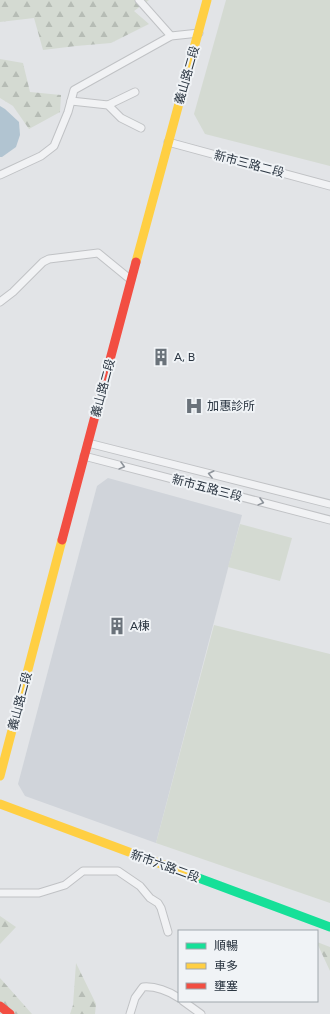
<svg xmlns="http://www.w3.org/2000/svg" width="330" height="1014" viewBox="0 0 330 1014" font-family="Figtree,'Noto Sans TC',sans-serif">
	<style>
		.built { fill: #d0d4da }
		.grass { fill: #d4dad2 }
		.forest { fill: url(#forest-firs) }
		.water { fill: #b1c4d1 }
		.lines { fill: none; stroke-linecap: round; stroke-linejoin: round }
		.street-casing { stroke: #c0c2c5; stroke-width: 9 }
		.street { stroke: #f1f2f4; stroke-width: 7 }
		.fast { stroke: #16e098; stroke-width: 9 }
		.slow { stroke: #ffcf43; stroke-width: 9 }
		.jam { stroke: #f24e42; stroke-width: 9 }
		.oneway { stroke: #8d939a }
		.labels { text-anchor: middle; stroke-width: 4; stroke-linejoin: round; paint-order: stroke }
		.street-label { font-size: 12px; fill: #293440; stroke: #f0f3f6 }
		.poi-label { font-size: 12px; fill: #293440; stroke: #f0f3f6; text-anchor: start }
	</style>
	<defs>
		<pattern id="forest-firs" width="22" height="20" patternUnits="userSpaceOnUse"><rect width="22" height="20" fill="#d4dad2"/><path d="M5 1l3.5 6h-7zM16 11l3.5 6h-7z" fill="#b6bcb5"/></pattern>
	</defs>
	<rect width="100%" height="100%" fill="#e2e4e7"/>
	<path class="built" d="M 108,478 L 242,515 L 156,843 L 25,796 L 18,784 L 97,486 Z"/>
	<g class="grass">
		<path d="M 226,0 L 330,0 L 330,166 L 205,134 L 194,114 Z"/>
		<path d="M 240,524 L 292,538 L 280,581 L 228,567 Z"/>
		<path d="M 214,625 L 330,654 L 330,903 L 156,843 Z"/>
	</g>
	<g class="forest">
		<path d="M 0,0 L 149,0 L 134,11 L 149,24 L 111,43 L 76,46 L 43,50 L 34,18 L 0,22 Z"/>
		<path d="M 0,59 L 23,63 L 30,92 L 61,95 L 60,112 L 29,129 L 13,106 L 0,98 Z"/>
		<path d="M 0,916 L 16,927 L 0,944 Z"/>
		<path d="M 317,942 L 330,947 L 330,971 L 317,943 Z"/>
		<path d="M 76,963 L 96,1004 L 95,1014 L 70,1014 L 73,1005 Z"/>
		<path d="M 0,978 L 32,1014 L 0,1014 Z"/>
	</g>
	<path class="water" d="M 0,106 L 5,109 L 19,122 L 20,135 L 16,147 L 2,157 L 0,157 Z"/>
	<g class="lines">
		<g class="street-casing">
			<g id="street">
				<path d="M 139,0 L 171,36"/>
				<path d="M 71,101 L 108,105 L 121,118 L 141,128"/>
				<path d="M 108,105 L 135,92"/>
				<path d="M 168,142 L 330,186"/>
				<path d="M 0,175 L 41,156 L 54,146 L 68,112 L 74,90 L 171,36 L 199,33"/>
				<path d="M 0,302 L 13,292 L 43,262 L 49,259 L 98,253 L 131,280"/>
				<path d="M 88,443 L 330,504"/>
				<path d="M 84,456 L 330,520"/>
				<path d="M 0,893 L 39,893 L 65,885 L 83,871 L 118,871 L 140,886 L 150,898 L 158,903 L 161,908 L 168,932"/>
				<path d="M 183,1001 L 201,1014"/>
				<path d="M 130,1014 L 135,998 L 143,987 C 155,986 169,991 179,998"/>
			</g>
		</g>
		<use href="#street" class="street"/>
		<path class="fast" d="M 196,877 L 330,927"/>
		<g class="slow">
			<path d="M 136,262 L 207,0"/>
			<path d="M 0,776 L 62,540"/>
			<path d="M 0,804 L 196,877"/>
		</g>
		<g class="jam">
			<path d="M 62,540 L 136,262"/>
			<path d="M 0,1006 L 10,1014"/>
		</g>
	</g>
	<defs><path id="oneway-chevron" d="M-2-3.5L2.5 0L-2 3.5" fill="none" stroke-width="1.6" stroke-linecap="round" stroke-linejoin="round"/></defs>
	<g class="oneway">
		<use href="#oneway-chevron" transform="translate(122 466) rotate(15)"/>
		<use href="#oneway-chevron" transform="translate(211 474) rotate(-166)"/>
		<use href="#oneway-chevron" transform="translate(261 502) rotate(15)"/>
	</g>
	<defs>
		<g id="building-bare" transform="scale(1.38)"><path d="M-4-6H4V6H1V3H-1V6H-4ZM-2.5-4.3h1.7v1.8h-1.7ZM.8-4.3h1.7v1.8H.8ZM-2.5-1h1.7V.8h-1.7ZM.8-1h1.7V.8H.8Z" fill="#6a727a" stroke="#f0f3f6" stroke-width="2.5" paint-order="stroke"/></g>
		<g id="hospital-bare" transform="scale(1.38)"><path d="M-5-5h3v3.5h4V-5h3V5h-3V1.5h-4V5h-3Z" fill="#6a727a" stroke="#f0f3f6" stroke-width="2.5" paint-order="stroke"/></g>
	</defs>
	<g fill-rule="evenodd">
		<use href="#building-bare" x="161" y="357"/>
		<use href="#hospital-bare" x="194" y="406"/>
		<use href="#building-bare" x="117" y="626"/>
	</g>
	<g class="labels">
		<g class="street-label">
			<text transform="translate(187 75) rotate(-74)" y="4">義山路二段</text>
			<text transform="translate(249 164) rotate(15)" y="4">新市三路二段</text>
			<text transform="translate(103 388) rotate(-75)" y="4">義山路二段</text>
			<text transform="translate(207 488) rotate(15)" y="4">新市五路三段</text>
			<text transform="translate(20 701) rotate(-75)" y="4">義山路二段</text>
			<text transform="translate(165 866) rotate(20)" y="4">新市六路二段</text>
		</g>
		<g class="poi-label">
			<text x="174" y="361">A, B</text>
			<text x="207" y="410">加惠診所</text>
			<text x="130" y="630">A棟</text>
		</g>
	</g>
	<rect x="178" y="930" width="140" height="72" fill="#f0f3f6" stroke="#a0a7ad"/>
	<rect x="186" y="943" width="20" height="6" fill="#16e098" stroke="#a0a7ad"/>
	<text x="214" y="950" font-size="12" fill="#293440">順暢</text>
	<rect x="186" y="963" width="20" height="6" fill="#ffcf43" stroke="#a0a7ad"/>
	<text x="214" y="970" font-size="12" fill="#293440">車多</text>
	<rect x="186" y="983" width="20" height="6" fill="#f24e42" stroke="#a0a7ad"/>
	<text x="214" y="990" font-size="12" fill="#293440">壅塞</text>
</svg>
